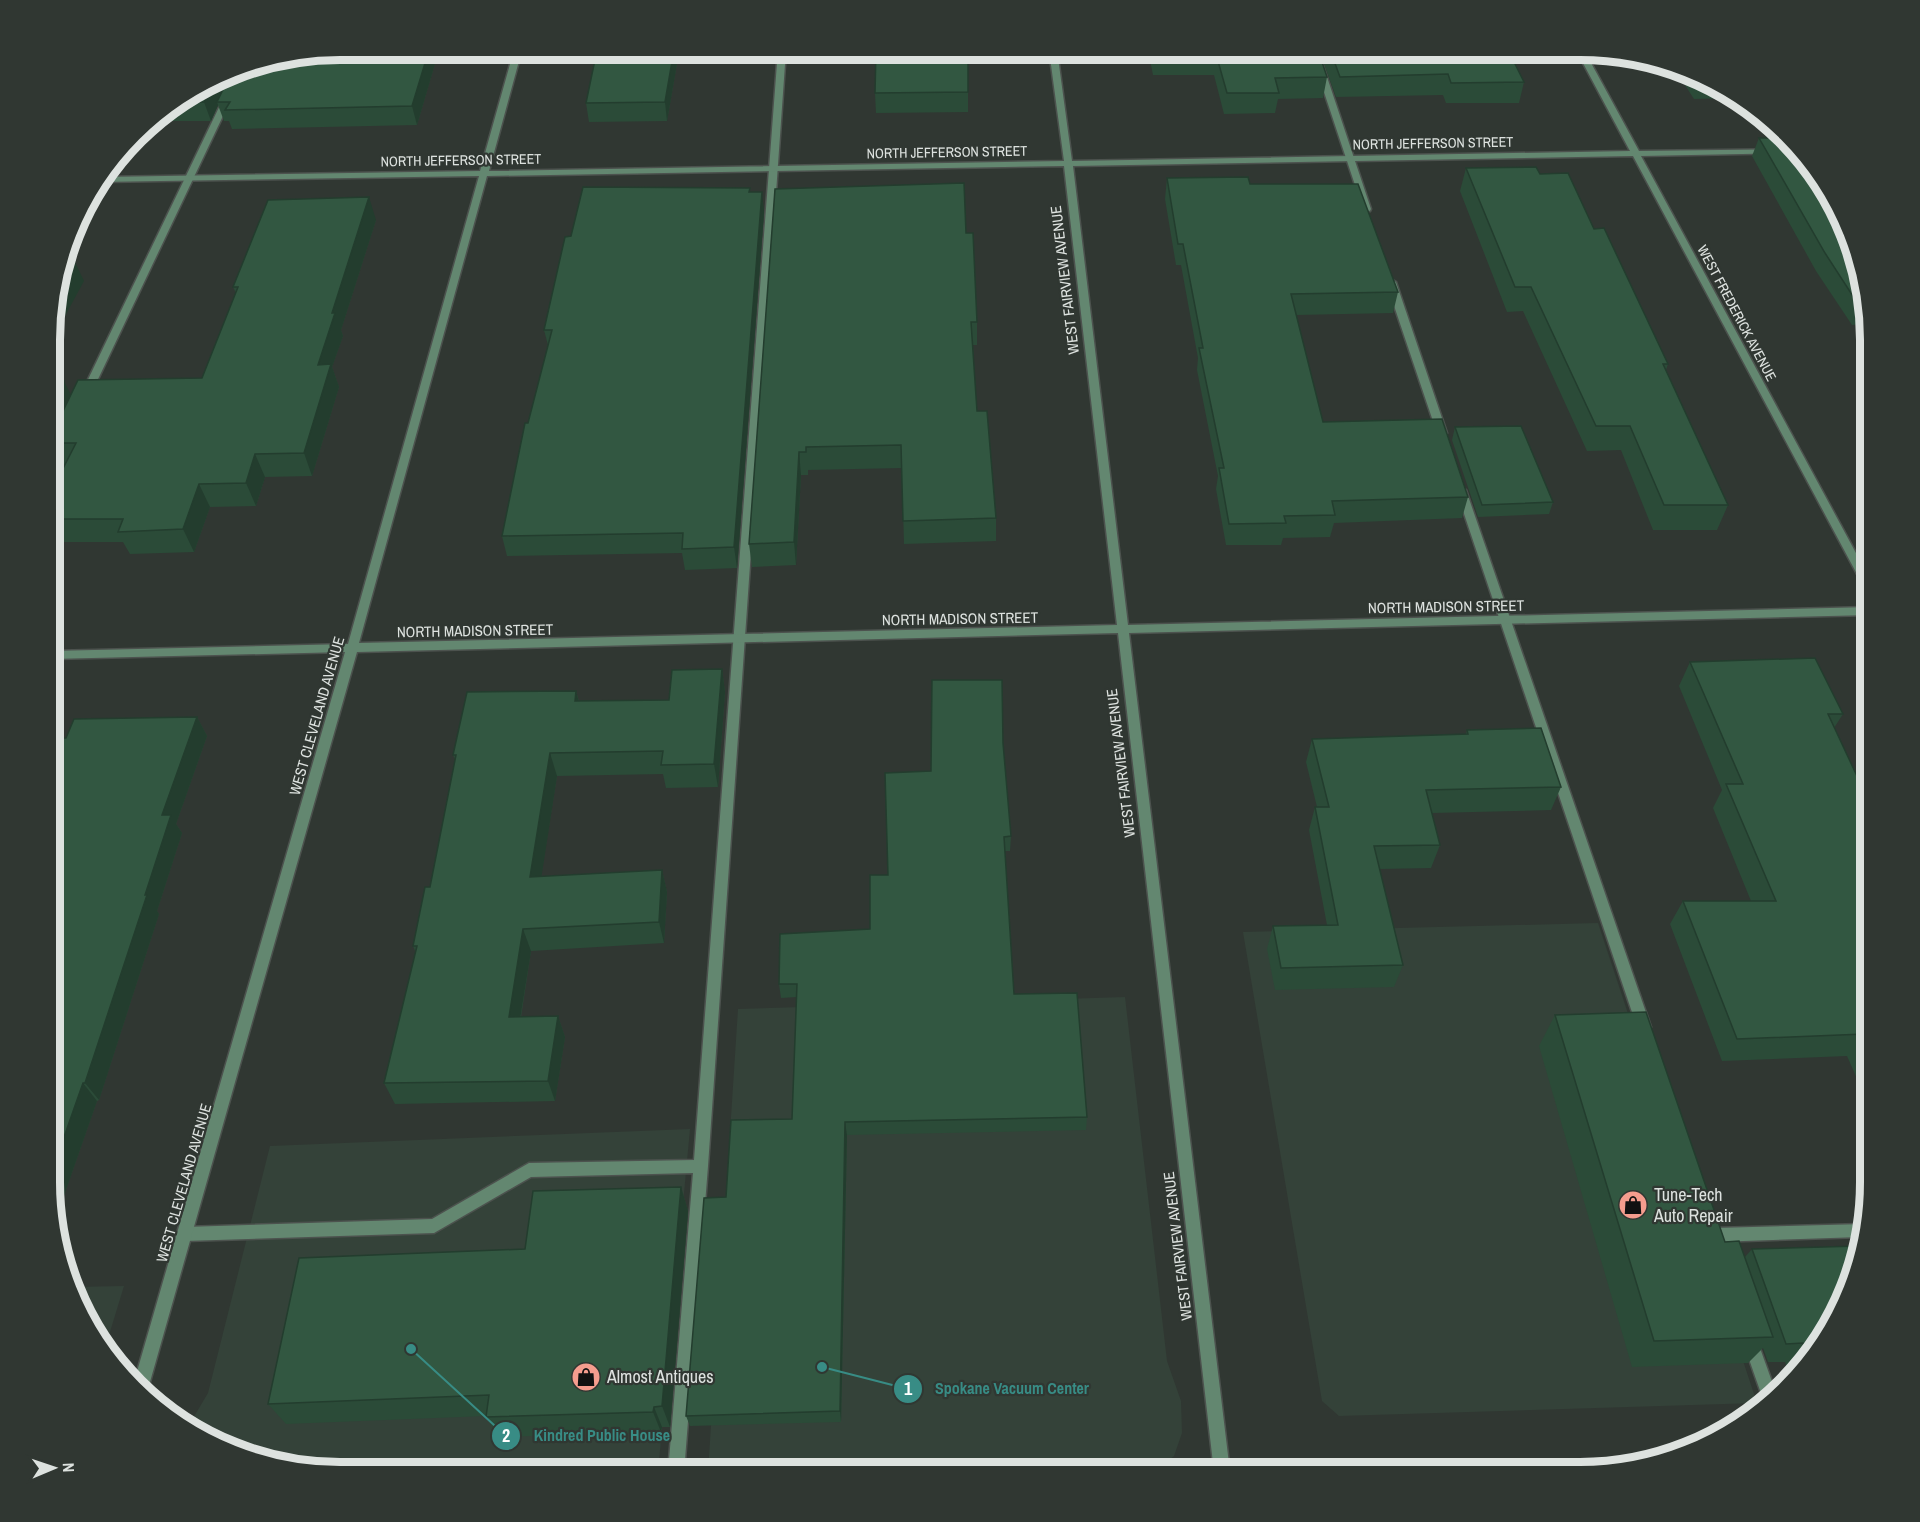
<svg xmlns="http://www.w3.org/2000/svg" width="1920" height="1522" viewBox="0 0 1920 1522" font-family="'Archivo Narrow',sans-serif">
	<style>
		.built { fill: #344239 }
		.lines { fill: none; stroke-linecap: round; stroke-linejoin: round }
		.lane-casing { stroke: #4c524e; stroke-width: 3 }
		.street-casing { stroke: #4c524e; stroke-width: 3 }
		.lane { fill: #638770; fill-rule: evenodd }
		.street { fill: #638770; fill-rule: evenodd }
		.wall { fill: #2b4b38 }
		.shaded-wall { fill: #233d2e }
		.building { fill: #325741; stroke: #233d2e; stroke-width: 1.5 }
		.labels { text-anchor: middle; stroke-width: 4.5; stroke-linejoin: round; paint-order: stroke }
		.far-street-label { font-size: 14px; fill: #dde2df; stroke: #303732 }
		.street-label { font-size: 15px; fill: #dde2df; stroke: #303732 }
		.near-poi-label { font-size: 18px; fill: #dde2df; stroke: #303732; text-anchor: start }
		.rim { fill: none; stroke: #dde2df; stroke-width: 8 }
		.leader { fill: none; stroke: #388c85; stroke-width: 2 }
		.callout-dot { fill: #388c85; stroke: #303732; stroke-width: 2 }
		.mark-label { font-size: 18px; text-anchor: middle; font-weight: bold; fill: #fff }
		.callout-label { font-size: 16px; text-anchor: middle; font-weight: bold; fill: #388c85; stroke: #303732; stroke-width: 4.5; stroke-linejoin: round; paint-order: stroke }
	</style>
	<rect width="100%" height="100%" fill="#303732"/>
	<g class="built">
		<path d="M 1598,923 L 1757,1403 L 1339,1416 L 1322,1401 L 1243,932 Z"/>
		<path d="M 1125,997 L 1167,1361 L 1181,1401 L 1182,1433 L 1174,1456 L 1155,1472 L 1004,1472 L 989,1466 L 708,1472 L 738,1009 Z"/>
		<path d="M 690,1129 L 658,1472 L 322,1472 L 229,1450 L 189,1425 L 208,1393 L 270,1146 Z"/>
		<path d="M 124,1286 L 106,1345 L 80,1311 L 73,1287 Z"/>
	</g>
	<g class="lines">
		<g class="lane-casing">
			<g id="lane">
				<path d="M 778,50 L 786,50 L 708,1166 L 684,1472 L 668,1472 L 693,1173 L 531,1177 L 434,1233 L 185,1241 L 180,1239 L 178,1234 L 180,1229 L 185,1227 L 432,1219 L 529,1163 L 694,1160 Z"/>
				<path d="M 1310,50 L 1318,50 L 1371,209 L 1370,211 L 1363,209 Z"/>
				<path d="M 224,97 L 231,99 L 91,394 L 89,396 L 83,396 L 81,394 Z"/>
				<path d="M 1391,279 L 1396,282 L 1447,433 L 1446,435 L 1438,435 L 1437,433 L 1386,282 Z"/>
				<path d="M 62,442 L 67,445 L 57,466 L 52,469 L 52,456 L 58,443 Z"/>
				<path d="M 1461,487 L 1466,490 L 1651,1027 L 1649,1031 L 1644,1033 L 1639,1031 L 1637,1027 L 1456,490 Z"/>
				<path d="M 1865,1224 L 1861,1237 L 1715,1242 L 1710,1240 L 1708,1235 L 1710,1230 L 1715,1228 Z"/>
				<path d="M 1751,1334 L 1756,1337 L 1775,1390 L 1763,1399 L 1743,1342 L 1746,1337 Z"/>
			</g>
		</g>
		<g class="street-casing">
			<path id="street" d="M 514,50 L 522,50 L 489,171 L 1064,161 L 1049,50 L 1057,50 L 1072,161 L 1630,151 L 1576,50 L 1584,50 L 1639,151 L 1792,149 L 1796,153 L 1641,156 L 1870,579 L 1870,593 L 1865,589 L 1633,156 L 1073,166 L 1128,625 L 1870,607 L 1870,615 L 1129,633 L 1230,1472 L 1214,1472 L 1118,633 L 357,652 L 146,1396 L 134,1382 L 345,652 L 51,659 L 51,651 L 348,644 L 479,176 L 99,182 L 103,177 L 480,171 ZM 1064,166 L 1117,625 L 359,643 L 487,176 Z"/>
		</g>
		<use href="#lane" class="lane"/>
		<use href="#street" class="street"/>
	</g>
	<g class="wall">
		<path d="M 439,50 L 417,125 L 232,129 L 229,121 L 224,121 L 218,105 L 211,121 L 150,121 L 247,65 Z"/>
		<path d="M 597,50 L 683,50 L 682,57 L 678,58 L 667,121 L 589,122 L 586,103 Z"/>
		<path d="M 968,50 L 968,112 L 876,113 L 875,93 Z"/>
		<path d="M 1148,50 L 1318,50 L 1327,77 L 1323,98 L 1278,99 L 1275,113 L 1224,114 L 1214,75 L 1153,75 Z"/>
		<path d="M 1319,50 L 1508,50 L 1524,82 L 1519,103 L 1446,103 L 1443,95 L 1336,97 Z"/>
		<path d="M 1674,68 L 1691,72 L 1733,98 L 1694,99 Z"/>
		<path d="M 1759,138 L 1841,212 L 1867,324 L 1852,325 L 1816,271 L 1752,156 Z"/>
		<path d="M 1466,168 L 1540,174 L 1668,364 L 1666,370 L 1728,505 L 1717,530 L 1653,530 L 1621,450 L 1587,451 L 1523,311 L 1507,312 L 1460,191 Z"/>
		<path d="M 1167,178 L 1250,184 L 1398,292 L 1393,313 L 1296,315 L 1323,422 L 1468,497 L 1462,518 L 1334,523 L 1330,537 L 1283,538 L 1281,545 L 1226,545 L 1216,489 L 1218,476 L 1197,370 L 1198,358 L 1181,265 L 1176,265 L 1165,199 Z"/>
		<path d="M 775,189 L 966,233 L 977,322 L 977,345 L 973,345 L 977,411 L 996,518 L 996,541 L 904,544 L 902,468 L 808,470 L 808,475 L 801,475 L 796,565 L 752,567 L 749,544 Z"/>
		<path d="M 750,192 L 764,212 L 737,568 L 685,570 L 682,553 L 507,556 L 502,536 L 548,345 L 544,330 L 571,236 Z"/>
		<path d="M 376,220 L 341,330 L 343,336 L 332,367 L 339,387 L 312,476 L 265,477 L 256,506 L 210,507 L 194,552 L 130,554 L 123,542 L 52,542 L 52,490 L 64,466 L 59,466 L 52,451 L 52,381 L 71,395 L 202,378 L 236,293 L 233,287 Z"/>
		<path d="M 1455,427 L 1553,502 L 1549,514 L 1478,517 L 1452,440 Z"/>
		<path d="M 1690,662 L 1843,714 L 1834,728 L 1870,804 L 1870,1108 L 1847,1056 L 1722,1061 L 1670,924 L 1683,901 L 1751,901 L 1713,808 L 1722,790 L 1679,686 Z"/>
		<path d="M 722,669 L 725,692 L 718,787 L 666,788 L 663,774 L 557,776 L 541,877 L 662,870 L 667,892 L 664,943 L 531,951 L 521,1017 L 558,1016 L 565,1037 L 555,1101 L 395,1104 L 384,1083 L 416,953 L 413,946 L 430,887 L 455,759 L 453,755 L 576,691 L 579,701 L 669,700 Z"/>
		<path d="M 197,717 L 207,736 L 176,824 L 182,833 L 157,911 L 159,914 L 99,1100 L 97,1101 L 55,1221 L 66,738 Z"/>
		<path d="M 1467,730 L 1561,787 L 1551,810 L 1432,813 L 1440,845 L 1431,868 L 1379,869 L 1403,965 L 1394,987 L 1275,990 L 1267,949 L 1273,926 L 1327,925 L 1309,830 L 1315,807 L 1317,807 L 1306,762 L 1312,739 L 1466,734 Z"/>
		<path d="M 1003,743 L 1011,836 L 1010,851 L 1005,851 L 1014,994 L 1087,1117 L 1086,1130 L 847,1135 L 841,1422 L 690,1426 L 686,1416 L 726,1197 L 792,1119 L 797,997 L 781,998 L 779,984 L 870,929 L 888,875 L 931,771 Z"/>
		<path d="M 1555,1015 L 1725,1242 L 1745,1257 L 1752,1249 L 1848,1293 L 1798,1374 L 1791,1379 L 1785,1362 L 1768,1362 L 1763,1348 L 1748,1363 L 1632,1367 L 1539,1046 Z"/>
		<path d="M 681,1187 L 688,1211 L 670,1427 L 662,1427 L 661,1432 L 498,1437 L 486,1416 L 286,1424 L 268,1404 L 525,1249 Z"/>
	</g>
	<g class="shaded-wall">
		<path d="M 429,50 L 439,50 L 417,125 L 412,106 Z"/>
		<path d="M 674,50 L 677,50 L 678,58 L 667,121 L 665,102 Z"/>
		<path d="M 234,72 L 217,102 L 218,105 L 211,121 L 204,102 L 212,85 Z"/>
		<path d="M 762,192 L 764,212 L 737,568 L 734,547 Z"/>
		<path d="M 369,197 L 376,220 L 341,330 L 343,336 L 332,367 L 339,387 L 312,476 L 304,453 L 318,365 L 332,313 Z"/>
		<path d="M 74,260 L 84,281 L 52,340 L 52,302 L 55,293 Z"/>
		<path d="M 64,381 L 75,403 L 52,443 L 52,406 Z"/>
		<path d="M 799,452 L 801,475 L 796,565 L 794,542 Z"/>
		<path d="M 255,454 L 265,477 L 256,506 L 246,483 Z"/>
		<path d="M 199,484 L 210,507 L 194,552 L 183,529 Z"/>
		<path d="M 722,669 L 725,692 L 718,787 L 714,764 Z"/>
		<path d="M 576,691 L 582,714 L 575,701 Z"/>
		<path d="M 197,717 L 207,736 L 176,824 L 182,833 L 157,911 L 159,914 L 99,1100 L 85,1083 L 145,895 L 162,815 Z"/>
		<path d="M 550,753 L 557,776 L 538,899 L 530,877 Z"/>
		<path d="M 662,870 L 667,892 L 664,943 L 659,922 Z"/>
		<path d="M 523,929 L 531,951 L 517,1038 L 509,1017 Z"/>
		<path d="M 558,1016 L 565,1037 L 555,1101 L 548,1081 Z"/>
		<path d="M 83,1083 L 97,1101 L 55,1221 L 50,1201 L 50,1177 Z"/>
		<path d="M 845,1122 L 847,1135 L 841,1422 L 840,1411 Z"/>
		<path d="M 681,1187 L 688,1211 L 670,1427 L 662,1406 Z"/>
		<path d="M 654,1407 L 662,1427 L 661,1432 L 653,1412 Z"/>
	</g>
	<g class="building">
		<path d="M 340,50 L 429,50 L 412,106 L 225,110 L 230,102 L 217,102 L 230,75 L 247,65 Z"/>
		<path d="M 597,50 L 674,50 L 665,102 L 586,103 Z"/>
		<path d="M 876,50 L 968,50 L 968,92 L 875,93 Z"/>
		<path d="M 1154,50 L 1318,50 L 1327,77 L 1275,78 L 1279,93 L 1227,93 L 1216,54 L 1155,55 Z"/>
		<path d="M 1330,50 L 1508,50 L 1524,82 L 1451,83 L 1448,74 L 1340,77 Z"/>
		<path d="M 212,85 L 204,102 L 183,102 Z"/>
		<path d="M 1759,138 L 1784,138 L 1841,212 L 1863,306 L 1860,307 L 1825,253 Z"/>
		<path d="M 1536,167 L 1540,174 L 1568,173 L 1594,229 L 1604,228 L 1668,364 L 1663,364 L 1728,505 L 1664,505 L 1630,426 L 1596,426 L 1531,287 L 1515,287 L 1466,168 Z"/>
		<path d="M 1248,177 L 1250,184 L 1358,184 L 1398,292 L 1291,294 L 1323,422 L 1442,419 L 1468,497 L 1332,501 L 1335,515 L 1284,516 L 1286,523 L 1229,524 L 1219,468 L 1224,468 L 1199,348 L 1203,348 L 1183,244 L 1178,244 L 1167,178 Z"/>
		<path d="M 964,183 L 966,233 L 973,233 L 977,322 L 971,322 L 977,411 L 987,411 L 996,518 L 903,521 L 901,445 L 806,447 L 806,452 L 799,452 L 794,542 L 749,544 L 775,189 Z"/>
		<path d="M 583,187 L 750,188 L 749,192 L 762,192 L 734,547 L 682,549 L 683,533 L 502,536 L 525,423 L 528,423 L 552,330 L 544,330 L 565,237 L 571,236 Z"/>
		<path d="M 369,197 L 332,313 L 335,313 L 318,365 L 331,364 L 304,453 L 255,454 L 246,483 L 199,484 L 183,529 L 118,532 L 123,519 L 52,519 L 52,490 L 76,443 L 52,443 L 52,434 L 78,380 L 202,378 L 238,287 L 233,287 L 268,200 Z"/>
		<path d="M 66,260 L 74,260 L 55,293 Z"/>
		<path d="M 52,381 L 64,381 L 52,406 Z"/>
		<path d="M 1521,426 L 1553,502 L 1482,505 L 1455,427 Z"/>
		<path d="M 1815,658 L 1843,714 L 1828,714 L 1870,804 L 1870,1046 L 1864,1034 L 1737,1039 L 1683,901 L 1776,901 L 1726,784 L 1743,784 L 1690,662 Z"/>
		<path d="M 722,669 L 714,764 L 661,765 L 663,751 L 550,753 L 530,877 L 662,870 L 659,922 L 523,929 L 509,1017 L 558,1016 L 548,1081 L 384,1083 L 417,946 L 413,946 L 425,887 L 430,887 L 456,755 L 453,755 L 467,692 L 576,691 L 575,701 L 669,700 L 672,670 Z"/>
		<path d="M 932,680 L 1002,680 L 1003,743 L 1011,836 L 1004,837 L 1014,994 L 1077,993 L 1087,1117 L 845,1122 L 840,1411 L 686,1416 L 704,1198 L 726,1197 L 731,1120 L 792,1119 L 797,984 L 779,984 L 780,934 L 870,929 L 870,875 L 888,875 L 885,773 L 931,771 Z"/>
		<path d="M 197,717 L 162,815 L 171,815 L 145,895 L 147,895 L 85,1083 L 83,1083 L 50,1177 L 51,738 L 66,738 L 74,719 Z"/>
		<path d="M 1541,728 L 1561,787 L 1426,790 L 1440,845 L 1374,846 L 1403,965 L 1281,968 L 1273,926 L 1338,925 L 1315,807 L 1329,807 L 1312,739 L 1468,734 L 1467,730 Z"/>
		<path d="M 1646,1012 L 1725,1242 L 1739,1241 L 1773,1337 L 1654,1341 L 1555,1015 Z"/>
		<path d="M 681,1187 L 662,1406 L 654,1407 L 653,1412 L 486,1417 L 489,1395 L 268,1404 L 299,1258 L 525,1249 L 533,1191 Z"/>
		<path d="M 1859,1246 L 1848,1293 L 1808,1357 L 1803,1343 L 1786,1344 L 1752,1249 Z"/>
	</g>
	<defs>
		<g id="shop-disc" transform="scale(1.5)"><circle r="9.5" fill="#f59d8e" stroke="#303732"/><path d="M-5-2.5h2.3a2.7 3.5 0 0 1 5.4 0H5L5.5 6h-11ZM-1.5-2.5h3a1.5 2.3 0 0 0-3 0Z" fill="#111"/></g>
	</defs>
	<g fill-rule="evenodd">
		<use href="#shop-disc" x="1633" y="1205"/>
		<use href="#shop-disc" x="586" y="1377"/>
	</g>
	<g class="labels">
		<g class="far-street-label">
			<text transform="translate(1433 143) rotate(-1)" y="5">NORTH JEFFERSON STREET</text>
			<text transform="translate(947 152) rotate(-1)" y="5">NORTH JEFFERSON STREET</text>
			<text transform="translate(461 160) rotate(-1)" y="5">NORTH JEFFERSON STREET</text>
			<text transform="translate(1737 313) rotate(62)" y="5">WEST FREDERICK AVENUE</text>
		</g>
		<g class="street-label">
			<text transform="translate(1065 280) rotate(-97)" y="5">WEST FAIRVIEW AVENUE</text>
			<text transform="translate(1446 607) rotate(-1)" y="5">NORTH MADISON STREET</text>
			<text transform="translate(960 619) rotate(-1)" y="5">NORTH MADISON STREET</text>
			<text transform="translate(475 631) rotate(-1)" y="5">NORTH MADISON STREET</text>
			<text transform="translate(317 716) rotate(-74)" y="5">WEST CLEVELAND AVENUE</text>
			<text transform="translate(1121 763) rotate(-97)" y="5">WEST FAIRVIEW AVENUE</text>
			<text transform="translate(184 1183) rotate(-74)" y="5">WEST CLEVELAND AVENUE</text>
			<text transform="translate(1178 1246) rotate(-97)" y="5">WEST FAIRVIEW AVENUE</text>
		</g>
		<g class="near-poi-label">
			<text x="1654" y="1201">Tune-Tech<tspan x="1654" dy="21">Auto Repair</tspan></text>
			<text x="607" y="1383">Almost Antiques</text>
		</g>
	</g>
	<path d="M0 0H1920V1522H0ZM340 60H1580A280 280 0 0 1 1860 340V1182A280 280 0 0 1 1580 1462H340A280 280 0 0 1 60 1182V340A280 280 0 0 1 340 60Z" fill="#303732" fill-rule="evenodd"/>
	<path class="rim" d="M340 60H1580A280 280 0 0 1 1860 340V1182A280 280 0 0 1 1580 1462H340A280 280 0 0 1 60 1182V340A280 280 0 0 1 340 60Z"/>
	<path class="leader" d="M822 1367L908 1389M411 1349L506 1436"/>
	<g class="callout-dot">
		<circle cx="822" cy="1367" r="6"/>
		<circle cx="411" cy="1349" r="6"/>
		<circle cx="908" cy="1389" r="15"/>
		<circle cx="506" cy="1436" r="15"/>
	</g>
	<g class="mark-label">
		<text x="908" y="1395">1</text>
		<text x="506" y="1442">2</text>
	</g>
	<g class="callout-label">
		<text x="1012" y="1394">Spokane Vacuum Center</text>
		<text x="602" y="1441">Kindred Public House</text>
	</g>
	<g transform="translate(54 1468) rotate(88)" stroke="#303732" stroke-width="4.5" paint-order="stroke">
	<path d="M0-4.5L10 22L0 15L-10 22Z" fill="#dde2df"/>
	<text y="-9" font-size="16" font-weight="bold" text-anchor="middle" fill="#dde2df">N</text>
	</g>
</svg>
